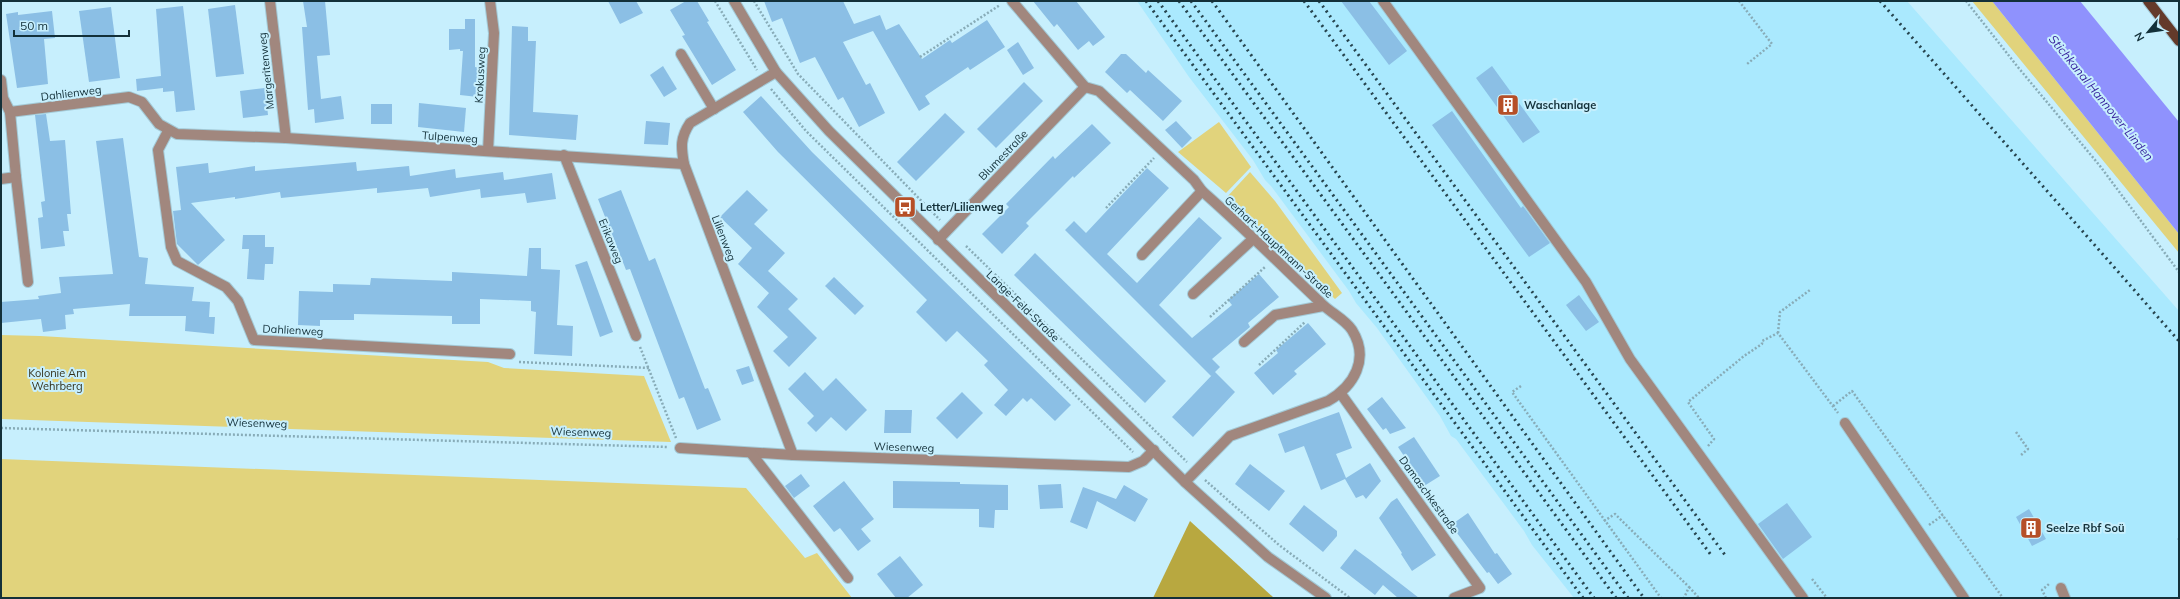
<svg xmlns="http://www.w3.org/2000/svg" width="2180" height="599" viewBox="0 0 2180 599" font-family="Mulish,sans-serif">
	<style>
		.built { fill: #aae9fe }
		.green { fill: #e1d37c }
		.forest { fill: #b8a840 }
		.water { fill: #8f92fd }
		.building { fill: #8bbfe5 }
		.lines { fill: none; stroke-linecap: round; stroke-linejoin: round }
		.minor-casing { stroke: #a3c9d6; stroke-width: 12 }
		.major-casing { stroke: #a3c9d6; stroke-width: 12 }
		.path { stroke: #88acb8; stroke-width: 2.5; stroke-dasharray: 2 2; stroke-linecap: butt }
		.minor { stroke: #a1877e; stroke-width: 10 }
		.major { stroke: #643a2a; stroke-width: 10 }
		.rail { stroke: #26444e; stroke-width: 3; stroke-dasharray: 2 4; stroke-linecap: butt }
		.labels { text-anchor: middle; stroke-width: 4; stroke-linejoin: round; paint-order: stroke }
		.street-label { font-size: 11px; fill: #133039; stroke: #c7effd }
		.poi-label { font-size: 11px; font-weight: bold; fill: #133039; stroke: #c7effd; text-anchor: start }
		.park-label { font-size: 11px; fill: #333019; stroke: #c7effd }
		.water-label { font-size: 12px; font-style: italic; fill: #351e9b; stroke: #c7effd }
	</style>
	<rect width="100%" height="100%" fill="#c7effd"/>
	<path class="built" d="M 1137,1 L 1907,1 L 2179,311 L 2179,598 L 1574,598 L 1532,545 L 1524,531 L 1456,439 L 1451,436 L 1440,416 L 1377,328 L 1356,303 L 1349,291 L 1271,186 L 1265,180 L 1253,160 L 1189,77 Z"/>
	<g class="green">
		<path d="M 1972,1 L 1992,1 L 2179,234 L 2179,253 Z"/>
		<path d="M 1219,122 L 1251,167 L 1226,193 L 1178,152 Z"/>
		<path d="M 1250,172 L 1275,201 L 1342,293 L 1335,299 L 1226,198 Z"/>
		<path d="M 1,335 L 40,336 L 488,362 L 504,368 L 644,376 L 671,442 L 1,419 Z"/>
		<path d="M 1,459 L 746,488 L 805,558 L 817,553 L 852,598 L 1,598 Z"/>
	</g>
	<path class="forest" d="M 1190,521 L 1274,598 L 1153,598 Z"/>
	<path class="water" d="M 1992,1 L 2080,1 L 2179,122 L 2179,234 Z"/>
	<g class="building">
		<path d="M 303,1 L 325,1 L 330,55 L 317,56 L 321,99 L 341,96 L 344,119 L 315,123 L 314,109 L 308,110 L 302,27 L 307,27 Z"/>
		<path d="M 608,1 L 636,1 L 643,13 L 620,24 Z"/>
		<path d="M 686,1 L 697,1 L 709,21 L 707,22 L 736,70 L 712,85 L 682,36 L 685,35 L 670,10 Z"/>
		<path d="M 764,1 L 843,1 L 854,24 L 880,15 L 886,30 L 899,24 L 922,59 L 950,40 L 952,43 L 987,20 L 1005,47 L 970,70 L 968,67 L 925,96 L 930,104 L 919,111 L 873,31 L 843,42 L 866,85 L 870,83 L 885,113 L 859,127 L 843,97 L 838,100 L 815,57 L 800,63 L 782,18 L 772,22 Z"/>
		<path d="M 1033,1 L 1076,1 L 1105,37 L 1093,46 L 1089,41 L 1078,50 L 1057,24 L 1054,27 Z"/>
		<path d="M 1341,1 L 1369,1 L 1407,51 L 1389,65 Z"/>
		<path d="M 235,5 L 244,74 L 216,77 L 208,9 Z"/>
		<path d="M 183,6 L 195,110 L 176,112 L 174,91 L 163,92 L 163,88 L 137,91 L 136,79 L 161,76 L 156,9 Z"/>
		<path d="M 111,7 L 120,78 L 89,82 L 79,11 Z"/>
		<path d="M 52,11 L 55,38 L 44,39 L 48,84 L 17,88 L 6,14 L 18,12 L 18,15 Z"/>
		<path d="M 465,19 L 475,19 L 475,67 L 480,68 L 478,97 L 460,95 L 463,51 L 460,51 L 460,49 L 449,50 L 449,29 L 465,29 Z"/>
		<path d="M 512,26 L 528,27 L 528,41 L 536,41 L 533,112 L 578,115 L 576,140 L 509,135 Z"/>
		<path d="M 1018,42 L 1034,68 L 1023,75 L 1007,50 Z"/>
		<path d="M 1121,54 L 1126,54 L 1146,73 L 1148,70 L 1182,101 L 1163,121 L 1130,90 L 1127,93 L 1105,72 Z"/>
		<path d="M 663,66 L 677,89 L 664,97 L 650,75 Z"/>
		<path d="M 1492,66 L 1540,132 L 1523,143 L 1476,78 Z"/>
		<path d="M 1024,82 L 1043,101 L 996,148 L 977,129 Z"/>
		<path d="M 265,88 L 268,115 L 243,118 L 240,91 Z"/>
		<path d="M 761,96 L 812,152 L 1071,405 L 1055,421 L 1031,398 L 1027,402 L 1023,398 L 1006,416 L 994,405 L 1008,390 L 984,365 L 988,361 L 957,331 L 946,342 L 916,312 L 927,300 L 778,152 L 743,112 Z"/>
		<path d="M 419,103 L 466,108 L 464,132 L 418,127 Z"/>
		<rect x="371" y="104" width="21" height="20"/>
		<path d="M 1452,111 L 1521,208 L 1523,206 L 1550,243 L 1529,257 L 1432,125 Z"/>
		<path d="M 945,113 L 965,132 L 916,181 L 897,162 Z"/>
		<path d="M 46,114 L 50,141 L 65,140 L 71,214 L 67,214 L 69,231 L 63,231 L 65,246 L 41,249 L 38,218 L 43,217 L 41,202 L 45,201 L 35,115 Z"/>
		<path d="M 646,121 L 670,123 L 668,145 L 644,144 Z"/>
		<path d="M 1176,121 L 1192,138 L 1182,148 L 1165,130 Z"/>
		<path d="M 1092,124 L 1111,143 L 1074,178 L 1073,176 L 1026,223 L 1029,226 L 1002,254 L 982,234 L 1009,207 L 1006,204 L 1053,156 L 1055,159 Z"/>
		<path d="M 123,138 L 139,257 L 148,258 L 145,284 L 194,287 L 192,301 L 210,302 L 209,317 L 215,317 L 214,334 L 185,331 L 186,316 L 129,316 L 130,304 L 73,309 L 74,314 L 65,315 L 66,329 L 43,332 L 41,319 L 1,323 L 1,302 L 39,299 L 38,296 L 61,293 L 59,277 L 113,274 L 96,141 Z"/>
		<path d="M 356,162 L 357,171 L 409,166 L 410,176 L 455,169 L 456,178 L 503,172 L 504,180 L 552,173 L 556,199 L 527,203 L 525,193 L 481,198 L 480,189 L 430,197 L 428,188 L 377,193 L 377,188 L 281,198 L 280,192 L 235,199 L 235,197 L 191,203 L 225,240 L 198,265 L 177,244 L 173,211 L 181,210 L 176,167 L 208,163 L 209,173 L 255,166 L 255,171 Z"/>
		<path d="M 1147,168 L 1169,188 L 1107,254 L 1137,283 L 1199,217 L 1222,238 L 1159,305 L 1192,338 L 1232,305 L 1228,300 L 1259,274 L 1279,297 L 1248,323 L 1250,327 L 1212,359 L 1220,367 L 1215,372 L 1235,392 L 1193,437 L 1172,417 L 1213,374 L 1211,376 L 1065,230 L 1074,221 L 1086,233 Z"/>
		<path d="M 621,190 L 649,261 L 655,258 L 705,389 L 708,388 L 721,420 L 697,430 L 684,397 L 679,399 L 630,269 L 626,270 L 598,199 Z"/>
		<path d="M 747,190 L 768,210 L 754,224 L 785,253 L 768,271 L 798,299 L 788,309 L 817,338 L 789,367 L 773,351 L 788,337 L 757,307 L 769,293 L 738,264 L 752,248 L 720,217 Z"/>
		<path d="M 243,235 L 265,235 L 265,247 L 274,247 L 273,264 L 265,264 L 264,280 L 247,279 L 249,249 L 242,249 Z"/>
		<path d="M 529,248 L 541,248 L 541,269 L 560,270 L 557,325 L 573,326 L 572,356 L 534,354 L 536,312 L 531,311 L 531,301 L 480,299 L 480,324 L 452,324 L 452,316 L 354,314 L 354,320 L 320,320 L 320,326 L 298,325 L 299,291 L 333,292 L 333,284 L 370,285 L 371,278 L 452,281 L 452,272 L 527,276 Z"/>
		<path d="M 1035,253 L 1166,381 L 1145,403 L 1014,275 Z"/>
		<path d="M 587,261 L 613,332 L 600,337 L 575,265 Z"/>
		<path d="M 834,277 L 864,306 L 855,315 L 825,286 Z"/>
		<path d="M 1579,295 L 1599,322 L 1586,331 L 1566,305 Z"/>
		<path d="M 1308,323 L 1326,344 L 1294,371 L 1297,374 L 1273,395 L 1254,373 L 1278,353 L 1276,350 Z"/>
		<path d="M 749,366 L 754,381 L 742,385 L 736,370 Z"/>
		<path d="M 805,372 L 823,391 L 836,378 L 867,410 L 846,431 L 831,417 L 816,432 L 807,423 L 814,416 L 788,389 Z"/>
		<path d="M 962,392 L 983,413 L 957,439 L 936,418 Z"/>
		<path d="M 1382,397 L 1406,428 L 1390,434 L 1386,428 L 1383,430 L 1367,409 Z"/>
		<path d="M 885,410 L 912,410 L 911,433 L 884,433 Z"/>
		<path d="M 1339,412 L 1352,448 L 1336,454 L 1346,478 L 1370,463 L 1381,481 L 1366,499 L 1363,495 L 1356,498 L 1345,479 L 1321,490 L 1304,446 L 1285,453 L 1278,434 Z"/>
		<path d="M 1414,437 L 1440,476 L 1424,486 L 1398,447 Z"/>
		<path d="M 1250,464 L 1285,491 L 1269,511 L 1235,484 Z"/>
		<path d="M 801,474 L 810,486 L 794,498 L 785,486 Z"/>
		<path d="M 844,481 L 874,519 L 861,529 L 871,541 L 858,551 L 840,528 L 834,532 L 813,506 Z"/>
		<path d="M 893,481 L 960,482 L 960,484 L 1008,485 L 1008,510 L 995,510 L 994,528 L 979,527 L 979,509 L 893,508 Z"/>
		<path d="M 1061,484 L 1063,508 L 1040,509 L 1038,485 Z"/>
		<path d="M 1124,485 L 1148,499 L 1135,522 L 1097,501 L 1087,529 L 1070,522 L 1083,487 L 1116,499 Z"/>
		<path d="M 1397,498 L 1436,555 L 1412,571 L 1401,554 L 1402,553 L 1379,518 L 1391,502 Z"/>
		<path d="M 1787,503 L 1812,537 L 1783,559 L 1758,524 Z"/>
		<path d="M 1304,505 L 1337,531 L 1337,536 L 1323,552 L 1289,524 Z"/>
		<path d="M 2029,509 L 2046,539 L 2032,546 L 2016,517 Z"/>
		<path d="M 1468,513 L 1495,554 L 1497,553 L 1512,574 L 1498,584 L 1489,572 L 1487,573 L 1451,525 Z"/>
		<path d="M 1355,549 L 1370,560 L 1419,598 L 1398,598 L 1383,585 L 1375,595 L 1340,568 Z"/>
		<path d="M 900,556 L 923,585 L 907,598 L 896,598 L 877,574 Z"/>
	</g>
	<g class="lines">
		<g class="minor-casing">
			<g id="minor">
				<path d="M 270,1 L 286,138"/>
				<path d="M 734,1 L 776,72 L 829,131 L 1185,482 L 1268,557 L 1326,598"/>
				<path d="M 1012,1 L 1085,87 L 1099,91 L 1194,180 L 1202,191 C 1243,227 1281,265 1320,302 C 1329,312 1345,319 1352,330 C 1370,359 1354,386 1328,401 L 1230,436 L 1185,482"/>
				<path d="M 1383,1 L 1586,282 L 1630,359 L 1803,598"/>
				<path d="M 681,54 L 714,109"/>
				<path d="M 776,72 L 690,123 C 680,138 681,147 684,164 L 793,455"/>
				<path d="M 1,80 L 3,98 L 10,112 L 16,177 L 1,179"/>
				<path d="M 10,112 L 129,97 L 142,102 L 159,124 L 177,134 L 286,138 L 684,164"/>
				<path d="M 168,131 L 158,150 L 171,247 L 177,261 L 226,287 L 238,301 L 254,340 L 510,354"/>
				<path d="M 488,151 L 494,33 L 490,1"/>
				<path d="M 564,155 L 636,336"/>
				<path d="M 16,177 L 28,282"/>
				<path d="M 938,240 L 1085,87"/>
				<path d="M 1142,255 L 1202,191"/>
				<path d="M 1193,294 L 1253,239"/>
				<path d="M 1244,342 L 1275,315 L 1323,306"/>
				<path d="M 1341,394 L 1480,588 L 1454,598"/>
				<path d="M 1845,423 L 1964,598"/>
				<path d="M 680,448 L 793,455 L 1129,467 L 1143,461 L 1154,450"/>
				<path d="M 751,453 L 848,578"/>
				<path d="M 2061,588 L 2065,598"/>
			</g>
		</g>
		<g class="major-casing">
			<path id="major" d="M 2148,1 L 2179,41"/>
		</g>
		<g class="path">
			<path d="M 715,1 L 757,70"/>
			<path d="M 754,1 L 798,74 L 940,220"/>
			<path d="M 1739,1 L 1772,44 L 1747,64"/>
			<path d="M 1966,1 L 2017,66 L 2100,166 L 2179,272"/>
			<path d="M 920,57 L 1000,5"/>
			<path d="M 771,89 L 806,131 L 1133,452"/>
			<path d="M 1106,208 L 1154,158"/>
			<path d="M 966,246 L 1187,462"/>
			<path d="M 1210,317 L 1265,267"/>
			<path d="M 1778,333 L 1780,312 L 1810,290"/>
			<path d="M 640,347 L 676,438"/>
			<path d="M 519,362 L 649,368"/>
			<path d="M 1259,365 L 1305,322"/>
			<path d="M 1521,386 L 1512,392 L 1661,598"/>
			<path d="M 1833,406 L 1852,391 L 2003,598"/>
			<path d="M 1,428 L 668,447"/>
			<path d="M 2016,432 L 2028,449 L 2020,456"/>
			<path d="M 1708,446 L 1714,439 L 1688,402 L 1744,356 L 1762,344 L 1762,341 L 1778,333 L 1838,413"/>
			<path d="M 1205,480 L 1279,545 L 1350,598"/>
			<path d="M 1604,521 L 1615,514 L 1689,587 L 1684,598"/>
			<path d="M 1929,525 L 1943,515"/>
			<path d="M 2178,540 L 2179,539"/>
			<path d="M 1812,579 L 1827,598"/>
			<path d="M 1689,587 L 1699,598"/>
			<path d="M 2046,598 L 2042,590 L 2049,584"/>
		</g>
		<use href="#minor" class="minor"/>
		<use href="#major" class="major"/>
		<g class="rail">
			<path d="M 1146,1 L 1583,598"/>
			<path d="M 1158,1 L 1594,598"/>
			<path d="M 1179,1 L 1616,598"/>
			<path d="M 1191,1 L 1628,598"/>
			<path d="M 1212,1 L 1644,598"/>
			<path d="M 1304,1 L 1711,555"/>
			<path d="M 1319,1 L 1725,555"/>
			<path d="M 1880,1 L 2179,341"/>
		</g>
	</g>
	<defs>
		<g id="building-square" transform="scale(1.15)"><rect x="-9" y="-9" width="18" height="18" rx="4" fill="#b64f27" stroke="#c7effd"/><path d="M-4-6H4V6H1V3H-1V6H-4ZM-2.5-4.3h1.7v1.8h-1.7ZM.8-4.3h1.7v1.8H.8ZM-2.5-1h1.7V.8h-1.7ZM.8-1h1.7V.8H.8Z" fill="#fff"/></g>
		<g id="bus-square" transform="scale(1.15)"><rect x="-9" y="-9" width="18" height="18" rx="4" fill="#b64f27" stroke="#c7effd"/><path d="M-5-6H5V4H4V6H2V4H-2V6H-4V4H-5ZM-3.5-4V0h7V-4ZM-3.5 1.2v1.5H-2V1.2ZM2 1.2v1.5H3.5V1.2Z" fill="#fff"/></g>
	</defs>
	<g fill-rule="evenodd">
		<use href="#building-square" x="1508" y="105"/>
		<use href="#bus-square" x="905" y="207"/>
		<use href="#building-square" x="2031" y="528"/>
	</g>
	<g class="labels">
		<g class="street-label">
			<text transform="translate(266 71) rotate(-96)" y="4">Margeritenweg</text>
			<text transform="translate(480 75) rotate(-87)" y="4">Krokusweg</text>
			<text transform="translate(71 93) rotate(-7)" y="4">Dahlienweg</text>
			<text transform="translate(450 137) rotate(4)" y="4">Tulpenweg</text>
			<text transform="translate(1003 155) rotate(-46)" y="4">Blumestraße</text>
			<text transform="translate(724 238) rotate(69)" y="4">Lilienweg</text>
			<text transform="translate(611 241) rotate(68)" y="4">Erikaweg</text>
			<text transform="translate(1279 247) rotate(43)" y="4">Gerhart-Hauptmann-Straße</text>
			<text transform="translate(1023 306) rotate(44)" y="4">Lange-Feld-Straße</text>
			<text transform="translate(293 330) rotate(3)" y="4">Dahlienweg</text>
			<text transform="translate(257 423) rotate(2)" y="4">Wiesenweg</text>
			<text transform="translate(581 432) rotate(2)" y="4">Wiesenweg</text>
			<text transform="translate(904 447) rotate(2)" y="4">Wiesenweg</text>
			<text transform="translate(1429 495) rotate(54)" y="4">Damaschkestraße</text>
		</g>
		<g class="poi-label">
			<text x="1524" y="109">Waschanlage</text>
			<text x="920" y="211">Letter/Lilienweg</text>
			<text x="2046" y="532">Seelze Rbf Soü</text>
		</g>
		<g class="park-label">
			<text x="57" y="377">Kolonie Am<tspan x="57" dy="13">Wehrberg</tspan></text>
		</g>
		<g class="water-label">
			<text transform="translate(2101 98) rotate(51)" y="4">Stichkanal Hannover-Linden</text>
		</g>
	</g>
	<rect width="2180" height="599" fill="none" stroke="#133039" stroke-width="4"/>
	<g transform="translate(2148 32) rotate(241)" stroke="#c7effd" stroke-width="3" paint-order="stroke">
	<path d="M0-3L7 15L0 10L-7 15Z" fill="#133039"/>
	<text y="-6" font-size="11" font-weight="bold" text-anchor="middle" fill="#133039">N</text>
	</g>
	<path d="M14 30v6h115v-6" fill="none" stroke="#133039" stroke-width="2"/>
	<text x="20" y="30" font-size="12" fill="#133039" stroke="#c7effd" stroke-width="3" paint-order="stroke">50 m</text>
</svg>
